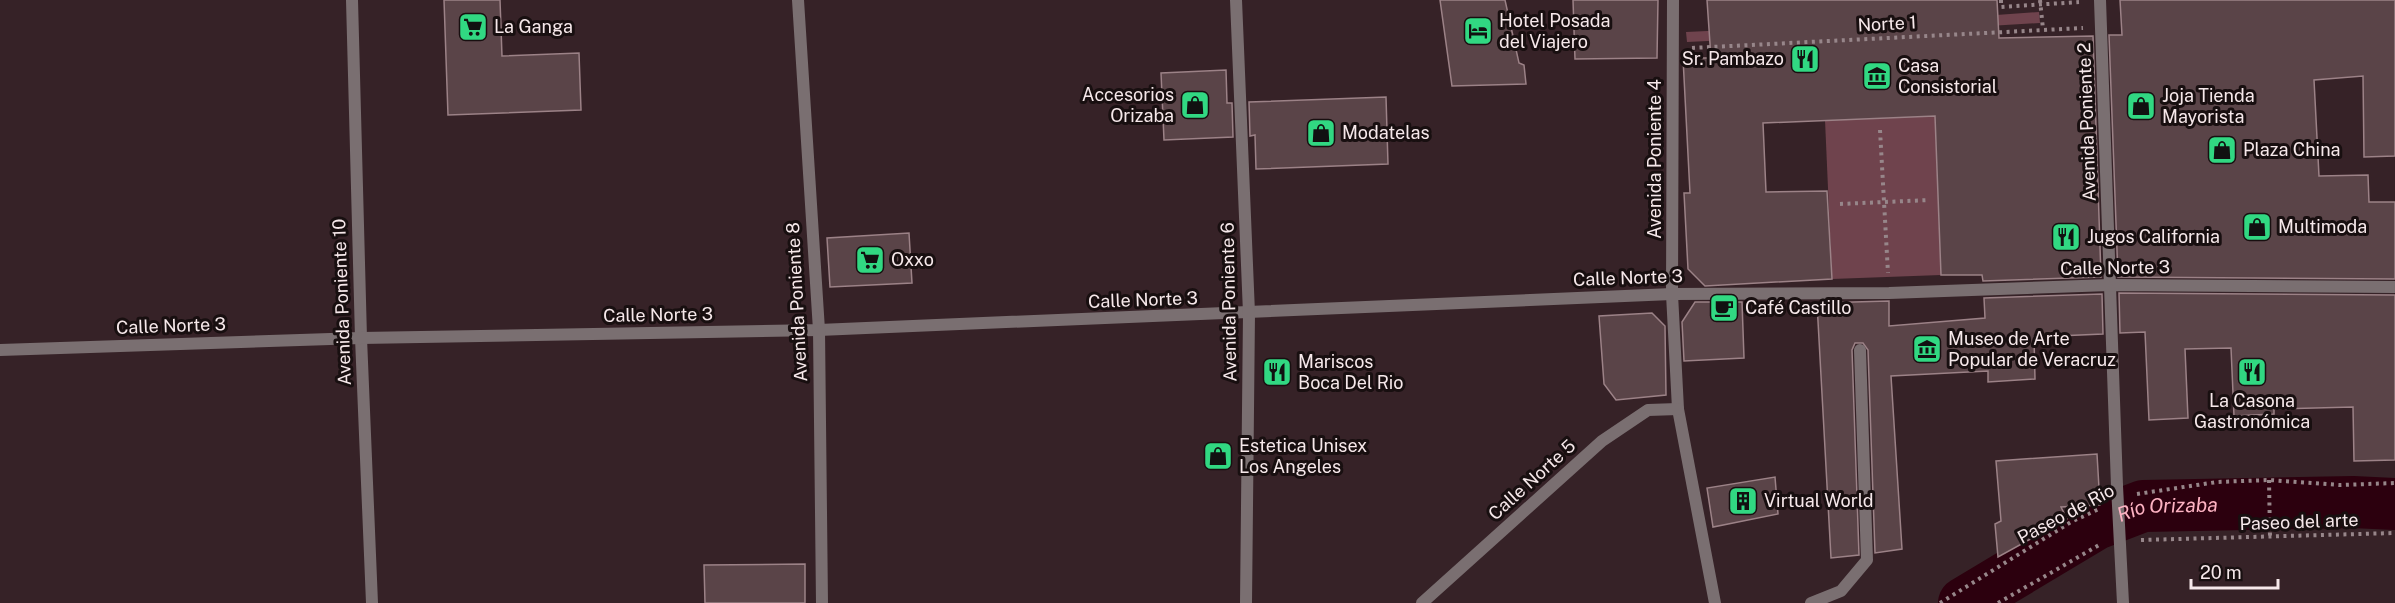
<svg xmlns="http://www.w3.org/2000/svg" width="2395" height="603" viewBox="0 0 2395 603" font-family="'Public Sans',sans-serif">
	<style>
		.green { fill: #6f434d }
		.lines { fill: none; stroke-linecap: round; stroke-linejoin: round }
		.river { stroke: #2c000e; stroke-width: 52 }
		.building { fill: #5a4448; stroke: #9c8287; stroke-width: 1.5 }
		.path { stroke: #97868a; stroke-width: 4; stroke-dasharray: 3 4.5; stroke-linecap: butt }
		.service { stroke: #7a6f71; stroke-width: 12 }
		.minor { stroke: #7a6f71; stroke-width: 12 }
		.tertiary { stroke: #7a6f71; stroke-width: 12 }
		.minor-bridge { stroke: #7a6f71; stroke-width: 12 }
		.labels { text-anchor: middle; stroke-width: 6; stroke-linejoin: round; paint-order: stroke }
		.poi-label { font-size: 18px; fill: #f6e8ea; stroke: #180f10; text-anchor: start }
		.street-label { font-size: 18px; fill: #f6e8ea; stroke: #180f10 }
		.water-label { font-size: 20px; font-style: italic; fill: #fdb2c2; stroke: #180f10 }
	</style>
	<rect width="100%" height="100%" fill="#362227"/>
	<g class="green">
		<path d="M 2039,12 L 2040,23 L 1956,28 L 1955,18 Z"/>
		<path d="M 1750,29 L 1750,39 L 1687,42 L 1686,32 Z"/>
		<path d="M 1935,116 L 1941,275 L 1832,279 L 1825,120 Z"/>
	</g>
	<g class="lines">
		<path class="river" id="s1" d="M 1964,603 L 2096,524 L 2143,506 L 2353,502 L 2395,504"/>
	</g>
	<g class="building">
		<path d="M 444,0 L 500,0 L 502,56 L 579,53 L 581,110 L 448,115 Z"/>
		<path d="M 1440,0 L 1505,0 L 1519,63 L 1524,65 L 1526,84 L 1452,86 Z"/>
		<path d="M 1573,0 L 1658,0 L 1657,58 L 1575,59 Z"/>
		<path d="M 1707,0 L 1997,0 L 1999,38 L 2093,36 L 2101,277 L 1983,281 L 1982,275 L 1941,275 L 1935,116 L 1763,123 L 1766,192 L 1827,191 L 1832,279 L 1705,286 L 1688,269 L 1684,193 L 1690,193 L 1683,58 L 1711,58 Z"/>
		<path d="M 2120,0 L 2395,0 L 2395,156 L 2364,157 L 2363,76 L 2314,80 L 2319,176 L 2368,175 L 2369,202 L 2395,202 L 2395,279 L 2118,277 L 2109,35 L 2122,35 Z"/>
		<path d="M 1226,70 L 1227,103 L 1232,103 L 1233,137 L 1164,140 L 1161,73 Z"/>
		<path d="M 1386,97 L 1388,164 L 1256,169 L 1255,135 L 1250,136 L 1249,102 Z"/>
		<path d="M 909,233 L 912,283 L 830,287 L 827,238 Z"/>
		<path d="M 2119,293 L 2395,295 L 2395,460 L 2354,461 L 2353,407 L 2274,409 L 2274,414 L 2234,416 L 2231,348 L 2185,349 L 2188,418 L 2149,420 L 2145,332 L 2120,333 Z"/>
		<path d="M 2102,294 L 2103,334 L 2034,337 L 2035,379 L 1988,382 L 1988,371 L 1891,376 L 1902,549 L 1875,553 L 1868,350 L 1863,343 L 1855,343 L 1852,350 L 1859,555 L 1831,558 L 1817,303 L 1889,301 L 1889,326 L 1985,318 L 1984,298 Z"/>
		<path d="M 1695,302 L 1742,302 L 1744,358 L 1684,361 L 1682,322 Z"/>
		<path d="M 1652,313 L 1665,326 L 1666,395 L 1616,400 L 1604,384 L 1599,316 Z"/>
		<path d="M 2097,454 L 2100,505 L 2061,507 L 2067,519 L 1998,557 L 1995,524 L 2001,521 L 1996,461 Z"/>
		<path d="M 1775,477 L 1778,514 L 1713,527 L 1707,488 Z"/>
		<path d="M 805,564 L 805,603 L 705,603 L 704,565 Z"/>
	</g>
	<g class="lines">
		<g class="path">
			<path d="M 2001,0 L 2001,7 L 2079,2"/>
			<path d="M 2040,0 L 2043,29"/>
			<path d="M 1692,48 L 2083,28"/>
			<path d="M 1880,130 L 1888,273"/>
			<path d="M 1840,204 L 1929,200"/>
			<path d="M 2269,480 L 2270,536"/>
			<path d="M 2137,494 L 2217,482 L 2269,480 L 2340,485 L 2395,483"/>
			<path d="M 2141,540 L 2395,533"/>
			<path d="M 1940,603 L 2071,522 L 2099,509"/>
			<path d="M 1998,603 L 2101,544"/>
		</g>
		<path class="service" d="M 1811,603 L 1841,591 L 1867,560 L 1860,350"/>
		<g class="minor">
			<path d="M 352,0 L 361,338 L 372,603"/>
			<path d="M 1673,0 L 1672,294 L 1678,409 L 1715,603"/>
			<path d="M 2100,0 L 2117,486"/>
			<path d="M 0,350 L 361,338 L 819,330 L 1672,294 L 1889,293 L 2110,285 L 2395,287"/>
			<path d="M 1422,603 L 1602,441 L 1648,410 L 1678,409"/>
		</g>
		<g class="tertiary">
			<path d="M 798,0 L 819,330 L 822,603"/>
			<path d="M 1236,0 L 1249,313 L 1246,603"/>
		</g>
		<path class="minor-bridge" d="M 2117,486 L 2123,603"/>
	</g>
	<defs>
		<g id="supermarket-square" transform="scale(1.5)"><rect x="-9" y="-9" width="18" height="18" rx="4" fill="#31d882" stroke="#180f10"/><path d="M-6-5.5h2.5l.6 2H6L4.5 2H-2.5L-4.4-4H-6ZM-1.5 3.2a1.3 1.3 0 1 0 .1 0ZM3 3.2a1.3 1.3 0 1 0 .1 0Z" fill="#111"/></g>
		<g id="hotel-square" transform="scale(1.5)"><rect x="-9" y="-9" width="18" height="18" rx="4" fill="#31d882" stroke="#180f10"/><path d="M-6-4.5h1.5V1H6V5H4.5V3h-9V5H-6ZM-4 0a1.8 1.8 0 1 1 3.6 0ZM.5 0V-2.5h3Q6-2.5 6 0Z" fill="#111"/></g>
		<g id="restaurant-square" transform="scale(1.5)"><rect x="-9" y="-9" width="18" height="18" rx="4" fill="#31d882" stroke="#180f10"/><path d="M-5-6h1v4h1v-4h1v4h1v-4h1v5L-1.5 .5V6h-2V.5L-5-1ZM5-6V6H3V1.5H1.5Q1.5-4 5-6Z" fill="#111"/></g>
		<g id="museum-square" transform="scale(1.5)"><rect x="-9" y="-9" width="18" height="18" rx="4" fill="#31d882" stroke="#180f10"/><path d="M0-6L6-3V-2H-6V-3ZM-5-1h2V3h-2ZM-1-1h2V3h-2ZM3-1h2V3H3ZM-6 4H6V6H-6Z" fill="#111"/></g>
		<g id="shop-square" transform="scale(1.5)"><rect x="-9" y="-9" width="18" height="18" rx="4" fill="#31d882" stroke="#180f10"/><path d="M-5-2.5h2.3a2.7 3.5 0 0 1 5.4 0H5L5.5 6h-11ZM-1.5-2.5h3a1.5 2.3 0 0 0-3 0Z" fill="#111"/></g>
		<g id="cafe-square" transform="scale(1.5)"><rect x="-9" y="-9" width="18" height="18" rx="4" fill="#31d882" stroke="#180f10"/><path d="M-5.5-4.5H6V0H3Q3 3.5 0 3.5H-2.5Q-5.5 3.5-5.5 0ZM3-3.2v2h1.7v-2ZM-6 4.5H4V6H-6Z" fill="#111"/></g>
		<g id="building-square" transform="scale(1.5)"><rect x="-9" y="-9" width="18" height="18" rx="4" fill="#31d882" stroke="#180f10"/><path d="M-4-6H4V6H1V3H-1V6H-4ZM-2.5-4.3h1.7v1.8h-1.7ZM.8-4.3h1.7v1.8H.8ZM-2.5-1h1.7V.8h-1.7ZM.8-1h1.7V.8H.8Z" fill="#111"/></g>
	</defs>
	<g fill-rule="evenodd">
		<use href="#supermarket-square" x="473" y="27"/>
		<use href="#hotel-square" x="1478" y="31"/>
		<use href="#restaurant-square" x="1805" y="59"/>
		<use href="#museum-square" x="1877" y="76"/>
		<use href="#shop-square" x="1195" y="105"/>
		<use href="#shop-square" x="2141" y="106"/>
		<use href="#shop-square" x="1321" y="133"/>
		<use href="#shop-square" x="2222" y="150"/>
		<use href="#shop-square" x="2257" y="227"/>
		<use href="#restaurant-square" x="2066" y="237"/>
		<use href="#supermarket-square" x="870" y="260"/>
		<use href="#cafe-square" x="1724" y="308"/>
		<use href="#museum-square" x="1927" y="349"/>
		<use href="#restaurant-square" x="1277" y="372"/>
		<use href="#restaurant-square" x="2252" y="372"/>
		<use href="#shop-square" x="1218" y="456"/>
		<use href="#building-square" x="1743" y="501"/>
	</g>
	<g class="labels">
		<g class="poi-label">
			<text x="1499" y="27">Hotel Posada<tspan x="1499" dy="21">del Viajero</tspan></text>
			<text x="494" y="33">La Ganga</text>
			<text x="1784" y="65" text-anchor="end">Sr. Pambazo</text>
			<text x="1898" y="72">Casa<tspan x="1898" dy="21">Consistorial</tspan></text>
			<text x="1174" y="101" text-anchor="end">Accesorios<tspan x="1174" dy="21">Orizaba</tspan></text>
			<text x="2162" y="102">Joja Tienda<tspan x="2162" dy="21">Mayorista</tspan></text>
			<text x="1342" y="139">Modatelas</text>
			<text x="2243" y="156">Plaza China</text>
			<text x="2278" y="233">Multimoda</text>
			<text x="2087" y="243">Jugos California</text>
			<text x="891" y="266">Oxxo</text>
			<text x="1745" y="314">Café Castillo</text>
			<text x="1948" y="345">Museo de Arte<tspan x="1948" dy="21">Popular de Veracruz</tspan></text>
			<text x="1298" y="368">Mariscos<tspan x="1298" dy="21">Boca Del Rio</tspan></text>
			<text x="2252" y="407" text-anchor="middle">La Casona<tspan x="2252" dy="21">Gastronómica</tspan></text>
			<text x="1239" y="452">Estetica Unisex<tspan x="1239" dy="21">Los Angeles</tspan></text>
			<text x="1764" y="507">Virtual World</text>
		</g>
		<g class="street-label">
			<text transform="translate(1887 24) rotate(-3)" y="6">Norte 1</text>
			<text transform="translate(2087 122) rotate(-92)" y="6">Avenida Poniente 2</text>
			<text transform="translate(1655 159) rotate(-90)" y="6">Avenida Poniente 4</text>
			<text transform="translate(2115 268) rotate(-1)" y="6">Calle Norte 3</text>
			<text transform="translate(1628 278) rotate(-2)" y="6">Calle Norte 3</text>
			<text transform="translate(1143 300) rotate(-2)" y="6">Calle Norte 3</text>
			<text transform="translate(342 302) rotate(-92)" y="6">Avenida Poniente 10</text>
			<text transform="translate(797 302) rotate(-93)" y="6">Avenida Poniente 8</text>
			<text transform="translate(1229 302) rotate(-91)" y="6">Avenida Poniente 6</text>
			<text transform="translate(658 315) rotate(-1)" y="6">Calle Norte 3</text>
			<text transform="translate(171 326) rotate(-2)" y="6">Calle Norte 3</text>
			<text transform="translate(1532 480) rotate(-42)" y="6">Calle Norte 5</text>
			<text transform="translate(2066 514) rotate(-28)" y="6">Paseo de Rio</text>
			<text transform="translate(2299 522) rotate(-2)" y="6">Paseo del arte</text>
		</g>
		<g class="water-label">
			<text dy="7" stroke="none"><textPath href="#s1" startOffset="228">Río Orizaba</textPath></text>
		</g>
	</g>
	<path d="M2191 579v9h87v-9" fill="none" stroke="#f6e8ea" stroke-width="3"/>
	<text x="2200" y="579" font-size="18" fill="#f6e8ea" stroke="#180f10" stroke-width="4.5" paint-order="stroke">20 m</text>
</svg>
